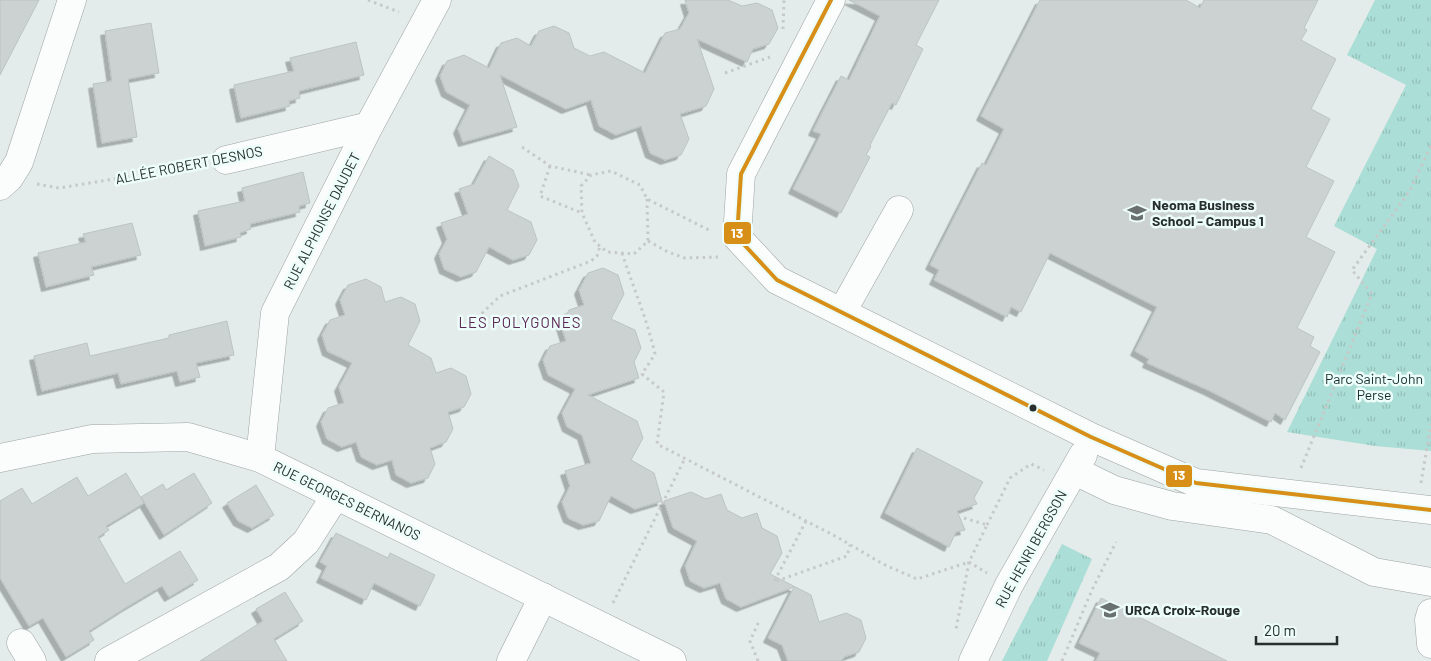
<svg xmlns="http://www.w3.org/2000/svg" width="1431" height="661" viewBox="0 0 1431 661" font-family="Barlow,sans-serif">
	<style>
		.grass { fill: url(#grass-tufts) }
		.building { fill: #cbd2d1; stroke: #bcc4c2; filter: url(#shadow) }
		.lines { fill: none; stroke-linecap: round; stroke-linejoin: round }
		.minor-casing { stroke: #9da4a2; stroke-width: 29 }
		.path { stroke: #c7c9c9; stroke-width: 3; stroke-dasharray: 2.5 4; stroke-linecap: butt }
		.minor { stroke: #fbfcfc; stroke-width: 28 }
		.bus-1-casing { stroke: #ecfdfa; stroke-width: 8 }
		.bus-1 { stroke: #d78f18; stroke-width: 4 }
		.bus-dot { fill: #272e2d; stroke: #ecfdfa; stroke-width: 2 }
		.labels { text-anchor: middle; stroke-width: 5; stroke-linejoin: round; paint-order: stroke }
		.street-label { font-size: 14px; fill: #272e2d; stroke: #ecfdfa }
		.poi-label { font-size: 14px; font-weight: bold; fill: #272e2d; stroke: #ecfdfa; text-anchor: start }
		.park-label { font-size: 14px; fill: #182e2b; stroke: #ecfdfa }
		.neighbourhood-label { font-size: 15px; letter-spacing: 1px; fill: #5b2754; stroke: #ecfdfa }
		.line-badge { stroke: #ecfdfa; stroke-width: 2 }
		.badge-label { font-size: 14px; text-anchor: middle; font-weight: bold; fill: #fff }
	</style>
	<defs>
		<pattern id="grass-tufts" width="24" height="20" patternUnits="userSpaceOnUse" patternTransform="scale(1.25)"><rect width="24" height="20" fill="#abded6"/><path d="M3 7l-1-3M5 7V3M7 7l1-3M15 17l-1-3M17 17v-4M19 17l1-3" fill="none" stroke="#93bfb8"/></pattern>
		<filter id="shadow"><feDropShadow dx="-4.5" dy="4.5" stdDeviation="0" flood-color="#0004"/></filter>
	</defs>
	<rect width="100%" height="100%" fill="#e3ecea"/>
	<g class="grass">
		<path d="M 1375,0 L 1431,0 L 1431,451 L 1375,446 L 1287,432 L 1377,249 L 1334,226 L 1406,85 L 1347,55 Z"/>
		<path d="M 1062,544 L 1092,559 L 1047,661 L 1002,661 Z"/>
	</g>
	<g class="building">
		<path d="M 0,0 L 39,0 L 0,75 Z"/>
		<path d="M 685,0 L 728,0 L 742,6 L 757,3 L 772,10 L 778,28 L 769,44 L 753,49 L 747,62 L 697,39 L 714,89 L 706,106 L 680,114 L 689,139 L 681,155 L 665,160 L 650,153 L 641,126 L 616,135 L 599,126 L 591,100 L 566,109 L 500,75 L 517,127 L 463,142 L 458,129 L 470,105 L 446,92 L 440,76 L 447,61 L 464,55 L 489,68 L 501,43 L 517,38 L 531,46 L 539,31 L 554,26 L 569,33 L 574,48 L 590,56 L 604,52 L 645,73 L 665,33 L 680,29 L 689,13 Z"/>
		<path d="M 849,0 L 939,0 L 916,45 L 923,49 L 896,105 L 892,103 L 870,145 L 871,146 L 866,155 L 870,157 L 841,213 L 793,189 L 821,134 L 813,131 L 823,111 L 841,76 L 849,80 L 880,16 Z"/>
		<path d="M 1040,0 L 1186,0 L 1200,8 L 1204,0 L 1318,0 L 1304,28 L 1307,30 L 1301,40 L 1336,59 L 1311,109 L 1330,119 L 1306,167 L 1334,181 L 1306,237 L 1335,252 L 1297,328 L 1314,337 L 1310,346 L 1320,352 L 1285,420 L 1275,413 L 1271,422 L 1208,390 L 1147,363 L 1149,359 L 1135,351 L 1157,307 L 1050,253 L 1021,312 L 1011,307 L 1007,317 L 934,280 L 939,270 L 930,265 L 982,163 L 986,165 L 1004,129 L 981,116 Z"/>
		<path d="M 151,23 L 159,73 L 128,79 L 137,137 L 102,143 L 93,84 L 112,81 L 105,31 Z"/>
		<path d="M 356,42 L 364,75 L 299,91 L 300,98 L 289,101 L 290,106 L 241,118 L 234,85 L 294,71 L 290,58 Z"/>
		<path d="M 489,156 L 513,170 L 519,186 L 507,210 L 531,222 L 537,240 L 529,255 L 513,260 L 489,247 L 476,272 L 461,277 L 444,269 L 439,254 L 447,239 L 441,223 L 468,214 L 459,189 L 474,184 Z"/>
		<path d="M 303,172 L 310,203 L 299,206 L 300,212 L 250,224 L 251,229 L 240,233 L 241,237 L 205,246 L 198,211 L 245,201 L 242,188 Z"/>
		<path d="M 132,223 L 141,255 L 91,267 L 94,275 L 46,287 L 38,253 L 86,242 L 83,234 Z"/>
		<path d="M 603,268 L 618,275 L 624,294 L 611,319 L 635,330 L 641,348 L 634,362 L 639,378 L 588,395 L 637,421 L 643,438 L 631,460 L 654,473 L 662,501 L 635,509 L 611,496 L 599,521 L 583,525 L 568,518 L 562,502 L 570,486 L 565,471 L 591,463 L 582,435 L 567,427 L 562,413 L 575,389 L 548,375 L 543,360 L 550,346 L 566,341 L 561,325 L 569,310 L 584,305 L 579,290 L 588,273 Z"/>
		<path d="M 366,279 L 381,287 L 385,302 L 401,297 L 415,304 L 420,321 L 408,345 L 431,358 L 436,373 L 451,368 L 466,376 L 471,394 L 464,407 L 448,412 L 453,429 L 446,442 L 430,448 L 435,464 L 428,478 L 411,483 L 396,475 L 392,460 L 377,465 L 361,457 L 356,442 L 342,447 L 327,439 L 321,422 L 328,408 L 344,403 L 339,387 L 352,363 L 327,351 L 322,335 L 330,320 L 345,315 L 340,300 L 348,285 Z"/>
		<path d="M 227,321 L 234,355 L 196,363 L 200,377 L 180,382 L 177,371 L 121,384 L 118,373 L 42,391 L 34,356 L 87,343 L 90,356 L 169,338 L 169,335 Z"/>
		<path d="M 917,448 L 983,482 L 974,498 L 977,504 L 957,511 L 965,530 L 956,532 L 949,547 L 885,513 Z"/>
		<path d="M 126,473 L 144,503 L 106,526 L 109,530 L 98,537 L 125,584 L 180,551 L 198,580 L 169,597 L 162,586 L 125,608 L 89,631 L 94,640 L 66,657 L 43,618 L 29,626 L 0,578 L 0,501 L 22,488 L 32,504 L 77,477 L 88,496 Z"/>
		<path d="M 194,473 L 212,503 L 164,535 L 141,497 L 163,484 L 166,490 Z"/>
		<path d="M 256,485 L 274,515 L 252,528 L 238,521 L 227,503 Z"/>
		<path d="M 691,492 L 706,499 L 721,494 L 727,510 L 742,518 L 757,513 L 762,528 L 777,536 L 782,553 L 770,574 L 811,595 L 819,622 L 846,613 L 861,620 L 866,638 L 859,652 L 844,657 L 841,661 L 788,661 L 782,645 L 768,638 L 794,587 L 741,607 L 726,599 L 720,583 L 704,588 L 690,581 L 685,566 L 697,541 L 673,528 L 664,501 Z"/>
		<path d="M 336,533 L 388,558 L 390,553 L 435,575 L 420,606 L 374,583 L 366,600 L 321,578 L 327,566 L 320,562 Z"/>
		<path d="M 285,592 L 303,621 L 274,639 L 287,661 L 200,661 L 263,621 L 256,609 Z"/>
		<path d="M 1101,598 L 1227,661 L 1096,661 L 1100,653 L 1079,643 Z"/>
	</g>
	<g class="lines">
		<g class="minor-casing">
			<g id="minor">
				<path d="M 831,0 L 741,174 L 737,237 L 777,280 L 1091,437 L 1196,483 L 1431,510"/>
				<path d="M 226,160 L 369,126"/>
				<path d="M 0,186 L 9,178 L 19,162 L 72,0"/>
				<path d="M 842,312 L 899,210"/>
				<path d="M 0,458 L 92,439 L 188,437 L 260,458 L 672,661"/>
				<path d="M 260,458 L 275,313 L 369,126 L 437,0"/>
				<path d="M 1075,471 L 1114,490 L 1172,506 L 1272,520 L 1374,572 L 1431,582"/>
				<path d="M 1431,613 L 1429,620 L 1431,644"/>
				<path d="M 21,643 L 32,661"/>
				<path d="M 109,661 L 279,567 L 306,542 L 336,495"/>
				<path d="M 511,661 L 543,597"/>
				<path d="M 973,661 L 1009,585 L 1083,455"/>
			</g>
		</g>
		<g class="path">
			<path d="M 368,0 L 399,12"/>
			<path d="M 783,29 L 784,0"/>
			<path d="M 725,73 L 770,57"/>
			<path d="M 522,147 L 550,166 L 591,175"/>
			<path d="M 550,166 L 540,196 L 582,213"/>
			<path d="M 37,184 L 59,188 L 200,165"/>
			<path d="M 647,199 L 648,241 L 634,254 L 607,252 L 595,242 L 582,213 L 581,186 L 591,175 L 611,171 L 640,185 L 647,199 L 709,230"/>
			<path d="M 648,241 L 668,252 L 685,258 L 718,257"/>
			<path d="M 622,253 C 633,287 647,319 655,354 L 642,374 L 664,392 L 657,444 L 837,537 L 883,564 L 917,579 L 969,562 L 956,629"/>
			<path d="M 477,318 L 500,296 L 591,261 L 597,256 L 600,246"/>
			<path d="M 1301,468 L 1372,294 L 1352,270 L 1409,192 L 1431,146"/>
			<path d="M 1421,483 L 1431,424"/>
			<path d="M 964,518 L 987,525 L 969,562 L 987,573"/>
			<path d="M 806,521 L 774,582 L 847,556 L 850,545"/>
			<path d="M 987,525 L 1010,478 L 1031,464 L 1044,470"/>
			<path d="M 613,603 L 685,458"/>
			<path d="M 758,661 L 750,641 L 760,619"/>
			<path d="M 1062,661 L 1092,590 L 1116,542"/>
		</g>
		<use href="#minor" class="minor"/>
		<g class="bus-1-casing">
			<path id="bus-1" d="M 831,0 L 741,174 L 737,237 L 777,280 L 1091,437 L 1196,483 L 1431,510"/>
		</g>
		<use href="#bus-1" class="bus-1"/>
	</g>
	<defs>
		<g id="university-bare" transform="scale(1.5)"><path d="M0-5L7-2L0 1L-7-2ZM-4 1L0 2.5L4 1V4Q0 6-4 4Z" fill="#69706f" stroke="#ecfdfa" stroke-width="2.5" paint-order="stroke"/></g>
	</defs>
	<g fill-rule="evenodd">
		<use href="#university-bare" x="1137" y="213"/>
		<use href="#university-bare" x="1110" y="610"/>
	</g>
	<circle class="bus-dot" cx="1033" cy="408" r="4.5"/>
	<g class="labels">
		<g class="street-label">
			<text transform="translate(189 165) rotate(-11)" y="5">ALLÉE ROBERT DESNOS</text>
			<text transform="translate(322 221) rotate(-63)" y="5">RUE ALPHONSE DAUDET</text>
			<text transform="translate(347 501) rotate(26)" y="5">RUE GEORGES BERNANOS</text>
			<text transform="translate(1031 549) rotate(-61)" y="5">RUE HENRI BERGSON</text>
		</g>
		<g class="poi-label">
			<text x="1152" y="210">Neoma Business<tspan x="1152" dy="16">School - Campus 1</tspan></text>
			<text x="1125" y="615">URCA Croix-Rouge</text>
		</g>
		<g class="park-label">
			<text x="1374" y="384">Parc Saint-John<tspan x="1374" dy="16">Perse</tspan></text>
		</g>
		<g class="neighbourhood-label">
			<text x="520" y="328">LES POLYGONES</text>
		</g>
	</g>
	<g class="line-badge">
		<rect x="723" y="221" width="29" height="24" rx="5" fill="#d78f18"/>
		<rect x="1165" y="464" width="28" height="24" rx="5" fill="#d78f18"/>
	</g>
	<g class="badge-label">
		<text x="737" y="238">13</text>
		<text x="1179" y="480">13</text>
	</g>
	<path d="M1256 636v8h81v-8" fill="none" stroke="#272e2d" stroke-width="2.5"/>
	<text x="1264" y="636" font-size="15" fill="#272e2d" stroke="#ecfdfa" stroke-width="4" paint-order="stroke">20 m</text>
</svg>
